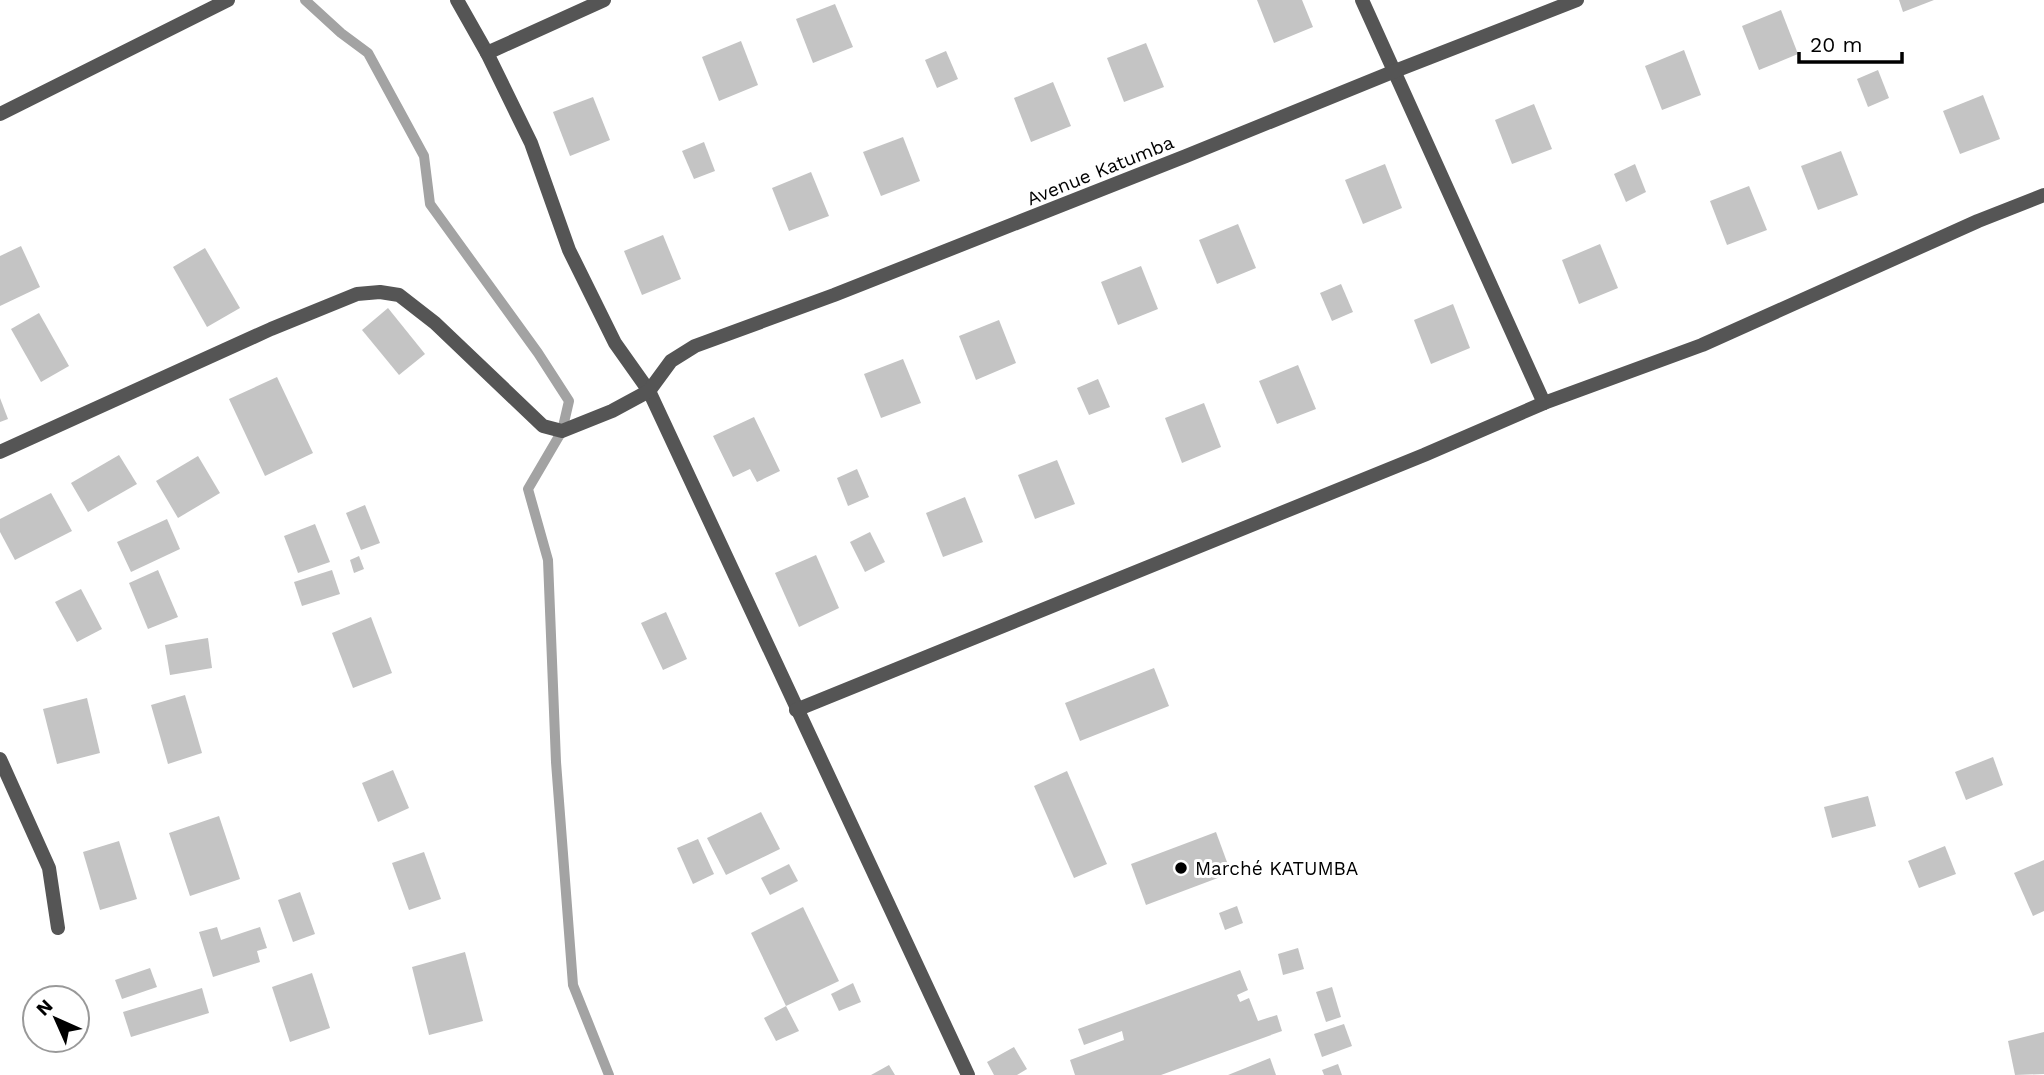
<svg xmlns="http://www.w3.org/2000/svg" width="2044" height="1075" viewBox="0 0 2044 1075" font-family="'Work Sans',sans-serif">
	<style>
		.lines { fill: none; stroke-linecap: round; stroke-linejoin: round }
		.stream { stroke: #a3a3a3; stroke-width: 10 }
		.building { fill: #c4c4c4 }
		.street { stroke: #555; stroke-width: 14 }
		.poi-dot { fill: #000; stroke: #fff; stroke-width: 2.5 }
		.labels { text-anchor: middle; stroke-width: 6; stroke-linejoin: round; paint-order: stroke }
		.street-label { font-size: 19px; fill: #000; stroke: #fff }
		.poi-label { font-size: 19px; fill: #000; stroke: #fff; text-anchor: start }
	</style>
	<rect width="100%" height="100%" fill="#fff"/>
	<g class="lines">
		<path class="stream" d="M 305,0 L 341,33 L 368,53 L 424,156 L 430,204 L 538,353 L 569,401 L 562,431 L 528,489 L 548,560 L 556,762 L 573,985 L 609,1075"/>
	</g>
	<g class="building">
		<path d="M 1257,0 L 1302,0 L 1313,27 L 1274,43 Z"/>
		<path d="M 1899,0 L 1934,0 L 1903,12 Z"/>
		<path d="M 835,4 L 853,47 L 813,63 L 796,19 Z"/>
		<path d="M 1781,10 L 1798,54 L 1759,70 L 1742,26 Z"/>
		<path d="M 741,41 L 758,85 L 719,101 L 702,57 Z"/>
		<path d="M 1146,43 L 1164,87 L 1124,102 L 1107,58 Z"/>
		<path d="M 1684,50 L 1701,95 L 1662,110 L 1645,66 Z"/>
		<path d="M 946,51 L 958,79 L 937,88 L 925,60 Z"/>
		<path d="M 1878,70 L 1889,98 L 1868,107 L 1857,79 Z"/>
		<path d="M 1053,82 L 1071,126 L 1031,142 L 1014,98 Z"/>
		<path d="M 1983,95 L 2000,139 L 1960,154 L 1943,111 Z"/>
		<path d="M 593,97 L 610,140 L 570,156 L 553,112 Z"/>
		<path d="M 1534,104 L 1552,149 L 1512,164 L 1495,120 Z"/>
		<path d="M 903,137 L 920,181 L 881,196 L 863,152 Z"/>
		<path d="M 704,142 L 715,171 L 694,179 L 682,151 Z"/>
		<path d="M 1841,151 L 1858,195 L 1818,210 L 1801,166 Z"/>
		<path d="M 1385,164 L 1402,208 L 1363,224 L 1345,180 Z"/>
		<path d="M 1635,164 L 1646,192 L 1626,202 L 1614,174 Z"/>
		<path d="M 811,172 L 829,216 L 789,231 L 772,188 Z"/>
		<path d="M 1749,186 L 1767,230 L 1727,245 L 1710,201 Z"/>
		<path d="M 1238,224 L 1256,268 L 1217,284 L 1199,240 Z"/>
		<path d="M 663,235 L 681,279 L 642,295 L 624,251 Z"/>
		<path d="M 1600,244 L 1618,288 L 1579,304 L 1562,260 Z"/>
		<path d="M 21,246 L 40,287 L 0,306 L 0,256 Z"/>
		<path d="M 205,248 L 240,308 L 207,327 L 173,267 Z"/>
		<path d="M 1141,266 L 1158,309 L 1118,325 L 1101,282 Z"/>
		<path d="M 1341,284 L 1353,312 L 1332,321 L 1320,293 Z"/>
		<path d="M 1453,304 L 1470,348 L 1431,364 L 1414,320 Z"/>
		<path d="M 388,308 L 425,354 L 399,375 L 362,330 Z"/>
		<path d="M 39,313 L 69,366 L 41,382 L 11,329 Z"/>
		<path d="M 999,320 L 1016,363 L 976,380 L 959,336 Z"/>
		<path d="M 903,359 L 921,403 L 881,418 L 864,374 Z"/>
		<path d="M 1298,365 L 1316,409 L 1277,424 L 1259,381 Z"/>
		<path d="M 277,377 L 313,453 L 265,476 L 229,399 Z"/>
		<path d="M 1098,379 L 1110,407 L 1089,415 L 1077,388 Z"/>
		<path d="M 0,398 L 8,419 L 0,422 Z"/>
		<path d="M 1204,403 L 1221,447 L 1182,463 L 1165,418 Z"/>
		<path d="M 754,417 L 780,471 L 757,482 L 750,469 L 733,477 L 713,436 Z"/>
		<path d="M 119,455 L 137,484 L 88,512 L 71,483 Z"/>
		<path d="M 198,456 L 220,493 L 178,518 L 156,481 Z"/>
		<path d="M 1057,460 L 1075,504 L 1035,519 L 1018,475 Z"/>
		<path d="M 857,469 L 869,497 L 848,506 L 837,478 Z"/>
		<path d="M 51,493 L 72,531 L 15,560 L 0,532 L 0,519 Z"/>
		<path d="M 965,497 L 983,542 L 943,557 L 926,513 Z"/>
		<path d="M 365,505 L 380,543 L 361,550 L 346,513 Z"/>
		<path d="M 167,519 L 180,549 L 131,572 L 117,542 Z"/>
		<path d="M 315,524 L 330,562 L 298,573 L 284,536 Z"/>
		<path d="M 870,532 L 885,562 L 865,572 L 850,542 Z"/>
		<path d="M 816,555 L 839,608 L 799,627 L 775,573 Z"/>
		<path d="M 359,556 L 364,569 L 354,573 L 350,560 Z"/>
		<path d="M 158,570 L 178,617 L 148,629 L 129,583 Z"/>
		<path d="M 332,570 L 340,594 L 302,606 L 294,582 Z"/>
		<path d="M 81,589 L 102,629 L 77,642 L 55,602 Z"/>
		<path d="M 666,612 L 687,659 L 663,670 L 641,623 Z"/>
		<path d="M 371,617 L 392,673 L 353,688 L 332,633 Z"/>
		<path d="M 208,638 L 212,668 L 170,675 L 165,645 Z"/>
		<path d="M 1154,668 L 1169,706 L 1080,741 L 1065,703 Z"/>
		<path d="M 185,695 L 202,753 L 168,764 L 151,705 Z"/>
		<path d="M 87,698 L 100,753 L 57,764 L 43,709 Z"/>
		<path d="M 1993,757 L 2003,785 L 1966,800 L 1955,772 Z"/>
		<path d="M 393,770 L 409,808 L 378,822 L 362,783 Z"/>
		<path d="M 1067,771 L 1107,864 L 1074,878 L 1034,786 Z"/>
		<path d="M 1868,796 L 1876,826 L 1832,838 L 1824,807 Z"/>
		<path d="M 761,812 L 780,849 L 726,875 L 707,838 Z"/>
		<path d="M 219,816 L 240,879 L 190,896 L 169,833 Z"/>
		<path d="M 1216,832 L 1231,873 L 1146,905 L 1131,864 Z"/>
		<path d="M 698,839 L 714,874 L 693,884 L 677,848 Z"/>
		<path d="M 119,841 L 137,899 L 100,910 L 83,852 Z"/>
		<path d="M 1945,846 L 1956,874 L 1919,888 L 1908,861 Z"/>
		<path d="M 424,852 L 441,899 L 409,910 L 392,863 Z"/>
		<path d="M 2044,860 L 2044,911 L 2033,916 L 2014,873 Z"/>
		<path d="M 789,864 L 798,881 L 770,895 L 761,878 Z"/>
		<path d="M 300,892 L 315,934 L 293,942 L 278,900 Z"/>
		<path d="M 1237,906 L 1243,923 L 1225,930 L 1219,913 Z"/>
		<path d="M 803,907 L 839,981 L 786,1006 L 751,933 Z"/>
		<path d="M 217,927 L 221,940 L 260,927 L 267,948 L 257,951 L 260,962 L 213,977 L 199,932 Z"/>
		<path d="M 1298,948 L 1304,969 L 1283,975 L 1278,954 Z"/>
		<path d="M 465,952 L 483,1021 L 429,1035 L 412,967 Z"/>
		<path d="M 150,968 L 157,987 L 122,999 L 115,980 Z"/>
		<path d="M 1240,970 L 1248,990 L 1237,995 L 1240,1002 L 1249,998 L 1258,1021 L 1277,1015 L 1282,1031 L 1161,1075 L 1075,1075 L 1070,1060 L 1124,1040 L 1122,1031 L 1084,1045 L 1078,1029 Z"/>
		<path d="M 312,973 L 330,1028 L 290,1042 L 272,987 Z"/>
		<path d="M 853,983 L 861,1002 L 839,1011 L 831,994 Z"/>
		<path d="M 1332,987 L 1341,1017 L 1326,1022 L 1316,992 Z"/>
		<path d="M 202,988 L 209,1013 L 131,1037 L 123,1012 Z"/>
		<path d="M 786,1006 L 799,1031 L 776,1041 L 764,1018 Z"/>
		<path d="M 1344,1024 L 1352,1046 L 1322,1057 L 1314,1034 Z"/>
		<path d="M 2044,1032 L 2044,1074 L 2015,1075 L 2008,1041 Z"/>
		<path d="M 1014,1047 L 1027,1069 L 1017,1075 L 994,1075 L 987,1062 Z"/>
		<path d="M 1270,1058 L 1276,1075 L 1228,1075 Z"/>
		<path d="M 1338,1064 L 1342,1075 L 1324,1075 L 1322,1070 Z"/>
		<path d="M 889,1065 L 895,1075 L 871,1075 Z"/>
	</g>
	<g class="lines">
		<g class="street">
			<path d="M 457,0 L 487,53 L 531,143 L 569,250 L 615,343 L 649,391 L 968,1075"/>
			<path d="M 1362,0 L 1544,403"/>
			<path d="M 487,53 L 604,0"/>
			<path d="M 0,114 L 228,0"/>
			<path d="M 0,452 L 271,329 L 357,294 L 380,292 L 399,295 L 435,323 L 543,426 L 562,431 L 612,411 L 649,391 L 671,361 L 695,346 L 834,295 L 1186,156 L 1395,71 L 1577,0"/>
			<path d="M 796,710 L 1424,455 L 1544,403 L 1702,345 L 1978,221 L 2044,195"/>
			<path d="M 0,759 L 49,868 L 58,928"/>
		</g>
	</g>
	<circle class="poi-dot" cx="1181" cy="868" r="7"/>
	<g class="labels">
		<g class="street-label">
			<text transform="translate(1100 170) rotate(-22)" y="7">Avenue Katumba</text>
		</g>
		<g class="poi-label">
			<text x="1195" y="875">Marché KATUMBA</text>
		</g>
	</g>
	<g transform="translate(56 1019) rotate(315)"><circle r="33" fill="#ffffff" stroke="#999999" stroke-width="2"/>
	<path d="M0-5L12 26L0 18L-12 26Z" fill="#000000"/>
	<text y="-10" font-size="19" font-weight="bold" text-anchor="middle" fill="#000000">N</text>
	</g>
	<path d="M1799 52v10h103v-10" fill="none" stroke="#000000" stroke-width="3.5"/>
	<text x="1810" y="52" font-size="21" fill="#000000" stroke="#ffffff" stroke-width="5" paint-order="stroke">20 m</text>
</svg>
